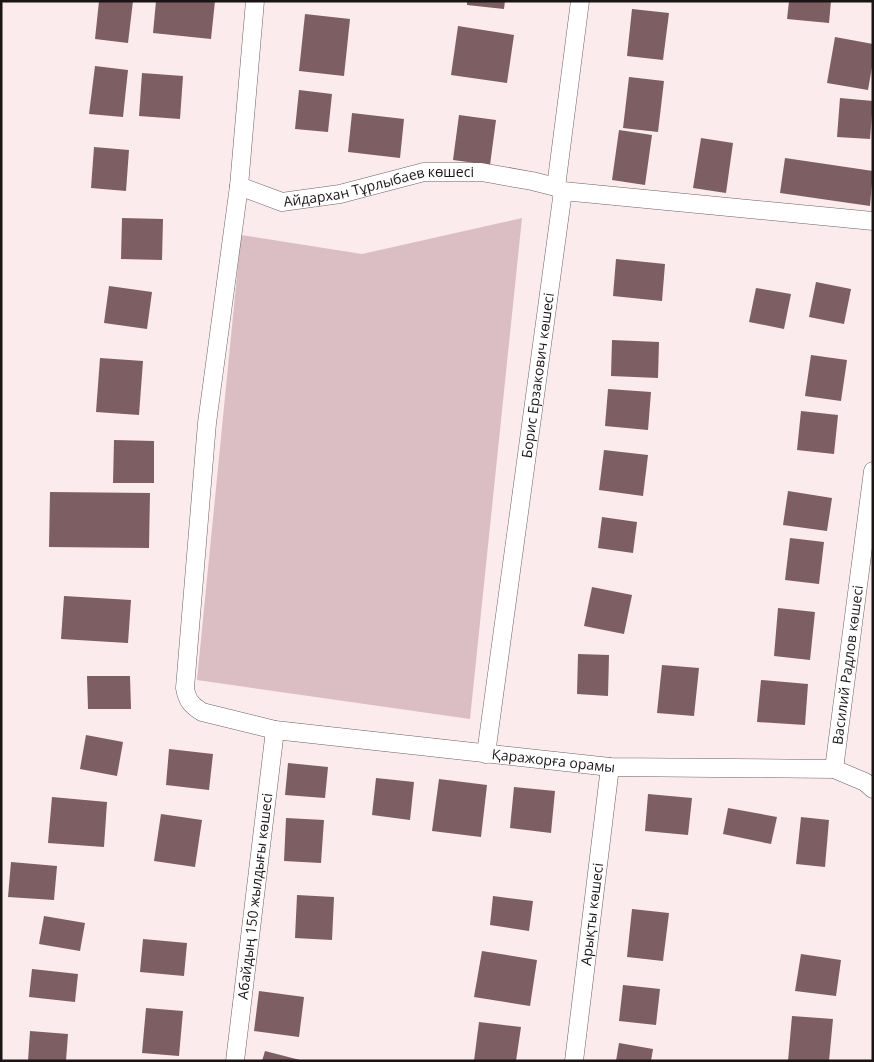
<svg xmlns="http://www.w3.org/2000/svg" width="874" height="1062" viewBox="0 0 874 1062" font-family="'Open Sans',sans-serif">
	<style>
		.green { fill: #dbbec3 }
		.building { fill: #7d5e63 }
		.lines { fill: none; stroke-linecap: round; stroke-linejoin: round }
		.minor-casing { stroke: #6e6062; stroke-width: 19 }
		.minor { stroke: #fff; stroke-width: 18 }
		.labels { text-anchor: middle; stroke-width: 4; stroke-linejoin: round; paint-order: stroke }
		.street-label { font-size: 14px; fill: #1a1415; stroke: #fbebed }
	</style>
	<rect width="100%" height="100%" fill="#fbebed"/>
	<path class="green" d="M 522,218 L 470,719 L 197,680 L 241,235 L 362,254 Z"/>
	<g class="building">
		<path d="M 99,1 L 133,1 L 128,43 L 95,39 Z"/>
		<path d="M 156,1 L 215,1 L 211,39 L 153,33 Z"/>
		<path d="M 467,1 L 505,1 L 504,9 L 467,5 Z"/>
		<path d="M 789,1 L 831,1 L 829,23 L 787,19 Z"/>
		<path d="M 632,9 L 669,13 L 663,60 L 627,56 Z"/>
		<path d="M 305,14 L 350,19 L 344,76 L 299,71 Z"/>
		<path d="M 458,26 L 514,35 L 507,83 L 451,75 Z"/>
		<path d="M 835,37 L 873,44 L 873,61 L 868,90 L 827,83 Z"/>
		<path d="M 95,66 L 128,70 L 123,117 L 89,114 Z"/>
		<path d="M 142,73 L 183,76 L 180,119 L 139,116 Z"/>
		<path d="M 629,77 L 664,81 L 658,132 L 623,128 Z"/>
		<path d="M 299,90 L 332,94 L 328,132 L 295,129 Z"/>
		<path d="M 840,98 L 873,101 L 870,139 L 837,137 Z"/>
		<path d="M 352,113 L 404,119 L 400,158 L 348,152 Z"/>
		<path d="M 459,115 L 496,120 L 490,165 L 453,160 Z"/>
		<path d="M 619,130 L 652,135 L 645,185 L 612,180 Z"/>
		<path d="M 701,138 L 733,143 L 726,193 L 693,188 Z"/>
		<path d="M 94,147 L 129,150 L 126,191 L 91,188 Z"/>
		<path d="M 785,158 L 873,171 L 870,206 L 780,193 Z"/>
		<path d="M 122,218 L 163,219 L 162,260 L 121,259 Z"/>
		<path d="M 616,259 L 665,264 L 662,301 L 613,296 Z"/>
		<path d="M 816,282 L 851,289 L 844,324 L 809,317 Z"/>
		<path d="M 109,286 L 152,292 L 147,329 L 104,323 Z"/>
		<path d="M 756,288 L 791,294 L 784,329 L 749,322 Z"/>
		<path d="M 612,340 L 659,342 L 658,378 L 611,376 Z"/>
		<path d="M 811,355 L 847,360 L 841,401 L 805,396 Z"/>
		<path d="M 100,358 L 143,361 L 139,415 L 96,412 Z"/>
		<path d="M 608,389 L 651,392 L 648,430 L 605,426 Z"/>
		<path d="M 801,411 L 838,415 L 834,454 L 797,450 Z"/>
		<path d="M 114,440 L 154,441 L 154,483 L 113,483 Z"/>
		<path d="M 604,450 L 648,455 L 643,496 L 599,490 Z"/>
		<path d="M 788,491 L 832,498 L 827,531 L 783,525 Z"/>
		<path d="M 50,492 L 150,493 L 149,548 L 49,547 Z"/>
		<path d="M 602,517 L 637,522 L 633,553 L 598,548 Z"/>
		<path d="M 790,538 L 824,542 L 819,584 L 785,580 Z"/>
		<path d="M 592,587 L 632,595 L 624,634 L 584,626 Z"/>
		<path d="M 64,596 L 131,600 L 128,643 L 61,639 Z"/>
		<path d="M 778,608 L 815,612 L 810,660 L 774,656 Z"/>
		<path d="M 578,654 L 609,655 L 608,696 L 577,694 Z"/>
		<path d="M 662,665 L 699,668 L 694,716 L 657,713 Z"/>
		<path d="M 87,676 L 130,676 L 131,709 L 88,709 Z"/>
		<path d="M 761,680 L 808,684 L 805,725 L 757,722 Z"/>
		<path d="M 86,735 L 123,742 L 117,776 L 80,769 Z"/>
		<path d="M 169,749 L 213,754 L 209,790 L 166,785 Z"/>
		<path d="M 288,763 L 328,767 L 325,798 L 285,795 Z"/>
		<path d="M 376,778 L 414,782 L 410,820 L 372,815 Z"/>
		<path d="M 439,779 L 487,785 L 481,837 L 432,831 Z"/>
		<path d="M 514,787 L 555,791 L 551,833 L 510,828 Z"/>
		<path d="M 648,794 L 692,798 L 688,835 L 645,831 Z"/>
		<path d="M 52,797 L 107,802 L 104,847 L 48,843 Z"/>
		<path d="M 728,808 L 777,817 L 771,844 L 723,834 Z"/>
		<path d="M 161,814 L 202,820 L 195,867 L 154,861 Z"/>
		<path d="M 801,817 L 829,820 L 825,867 L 796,864 Z"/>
		<path d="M 286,818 L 324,820 L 321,863 L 284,861 Z"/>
		<path d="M 11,862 L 57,866 L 54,900 L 8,897 Z"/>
		<path d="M 297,895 L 334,897 L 332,940 L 295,938 Z"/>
		<path d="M 493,896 L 533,901 L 529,931 L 490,925 Z"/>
		<path d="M 632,909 L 669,913 L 663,961 L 627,957 Z"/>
		<path d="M 44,916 L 85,923 L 80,951 L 39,944 Z"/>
		<path d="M 143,939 L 187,943 L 184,976 L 140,972 Z"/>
		<path d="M 482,951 L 537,960 L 530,1006 L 474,997 Z"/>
		<path d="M 801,954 L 841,960 L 836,996 L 795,991 Z"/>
		<path d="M 32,969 L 78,974 L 75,1002 L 29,997 Z"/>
		<path d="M 623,985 L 660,989 L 656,1025 L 619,1021 Z"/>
		<path d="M 259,991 L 304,997 L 299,1037 L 254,1031 Z"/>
		<path d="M 146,1008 L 183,1011 L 179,1056 L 142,1053 Z"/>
		<path d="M 792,1016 L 833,1019 L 829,1061 L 788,1061 Z"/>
		<path d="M 479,1022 L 521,1027 L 516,1061 L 474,1061 Z"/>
		<path d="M 30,1031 L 68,1034 L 66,1061 L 28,1061 Z"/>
		<path d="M 619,1043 L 653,1049 L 651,1061 L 616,1061 Z"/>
		<path d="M 265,1051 L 300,1060 L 300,1061 L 262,1061 Z"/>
	</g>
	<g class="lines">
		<g class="minor-casing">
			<g id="minor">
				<path id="s1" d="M 255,1 L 239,186 L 282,202 L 340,194 L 424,172 L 481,172 L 532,181 L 556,187"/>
				<path id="s2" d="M 239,186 L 207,423 L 185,688 C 187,700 191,705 202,712 L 275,730 L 610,767 L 834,769 L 865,782 L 873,789"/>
				<path d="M 563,191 L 873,221"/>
				<path id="s3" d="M 486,754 L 563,191 L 556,187 L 580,1"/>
				<path id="s4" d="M 834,769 L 873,471"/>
				<path id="s5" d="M 235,1061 L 275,730"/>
				<path id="s6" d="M 574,1061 L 610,767"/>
			</g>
		</g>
		<use href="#minor" class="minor"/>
	</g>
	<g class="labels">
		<g class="street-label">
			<text dy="5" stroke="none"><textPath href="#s1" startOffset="330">Айдархан Тұрлыбаев көшесі</textPath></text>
			<text dy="5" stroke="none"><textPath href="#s3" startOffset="382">Борис Ерзакович көшесі</textPath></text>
			<text dy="5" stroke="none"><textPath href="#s4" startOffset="105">Василий Радлов көшесі</textPath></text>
			<text dy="5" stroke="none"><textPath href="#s2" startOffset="891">Қаражорға орамы</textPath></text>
			<text dy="5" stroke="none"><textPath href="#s5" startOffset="166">Абайдың 150 жылдығы көшесі</textPath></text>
			<text dy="5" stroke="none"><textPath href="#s6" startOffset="148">Арықты көшесі</textPath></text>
		</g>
	</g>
	<rect width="874" height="1062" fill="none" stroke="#1a1415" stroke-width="5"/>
</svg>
